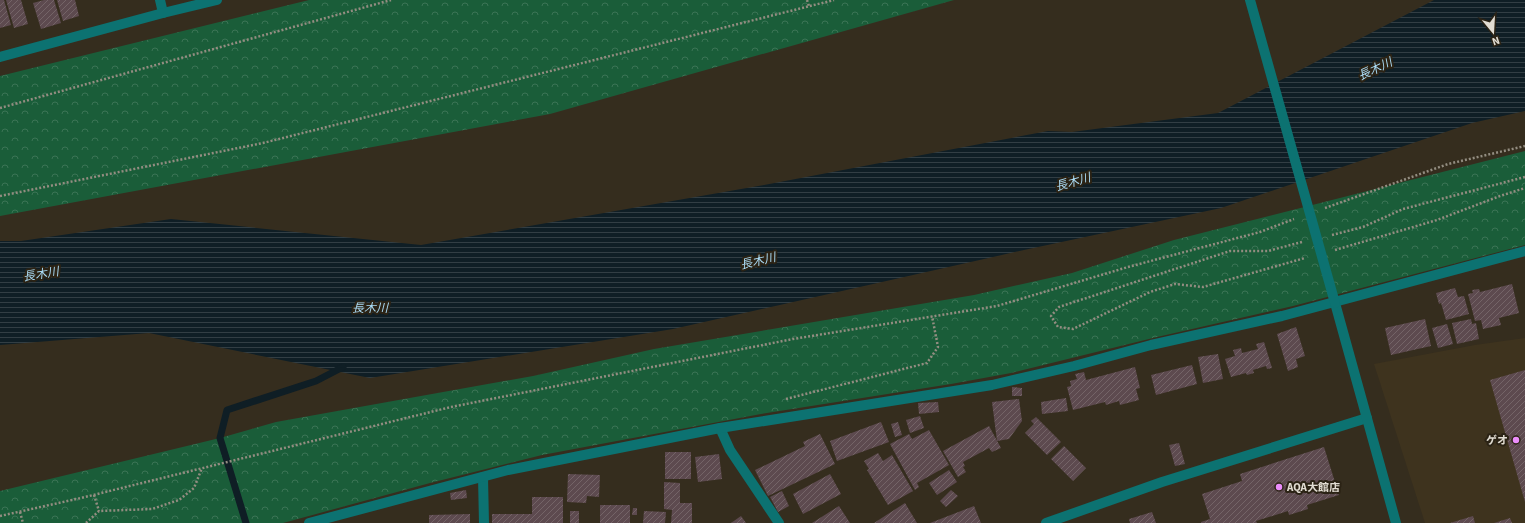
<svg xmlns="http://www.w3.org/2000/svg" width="1525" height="523" viewBox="0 0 1525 523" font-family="'Source Sans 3','Noto Sans JP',sans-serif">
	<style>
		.built { fill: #3e331e }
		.park { fill: url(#park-crowns) }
		.water { fill: url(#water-rules) }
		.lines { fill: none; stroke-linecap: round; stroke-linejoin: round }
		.stream { stroke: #0f1e25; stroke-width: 7 }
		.building { fill: url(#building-hatch) }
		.path { stroke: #938d81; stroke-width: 2.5; stroke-dasharray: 2 2; stroke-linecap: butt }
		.minor { stroke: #0c7271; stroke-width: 10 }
		.tertiary { stroke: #0c7271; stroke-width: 10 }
		.tertiary-bridge { stroke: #0c7271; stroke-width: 10 }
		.poi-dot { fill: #eb8dfc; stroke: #2b2315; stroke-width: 1.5 }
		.labels { text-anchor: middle; stroke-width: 4; stroke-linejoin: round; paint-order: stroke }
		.poi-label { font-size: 11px; font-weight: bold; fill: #e2ddd3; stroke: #2b2315; text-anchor: end }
		.water-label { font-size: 12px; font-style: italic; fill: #aadbf5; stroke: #2b2315 }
	</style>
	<defs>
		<pattern id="park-crowns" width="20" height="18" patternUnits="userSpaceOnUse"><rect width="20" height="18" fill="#1a5d39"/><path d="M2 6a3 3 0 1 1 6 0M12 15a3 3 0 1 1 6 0" fill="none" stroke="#3b7455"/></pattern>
		<pattern id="water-rules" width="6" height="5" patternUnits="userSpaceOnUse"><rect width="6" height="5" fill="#0f1e25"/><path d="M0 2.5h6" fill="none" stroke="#323e44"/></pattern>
		<pattern id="building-hatch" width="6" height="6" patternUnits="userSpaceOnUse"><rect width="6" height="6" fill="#5d4a4f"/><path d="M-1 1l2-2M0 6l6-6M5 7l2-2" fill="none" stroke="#746467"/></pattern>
	</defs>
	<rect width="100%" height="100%" fill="#352d1e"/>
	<path class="built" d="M 1525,338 L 1525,523 L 1425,523 L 1374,364 L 1475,345 Z"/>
	<g class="park">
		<path d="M 309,0 L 954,0 L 550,114 L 0,216 L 0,76 Z"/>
		<path d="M 1525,151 L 1525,245 L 1293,306 L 1157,337 L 1011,373 L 951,384 L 761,414 L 542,455 L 430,483 L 283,523 L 0,523 L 0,491 L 220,438 L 276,422 L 533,376 L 654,349 L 974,295 L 1072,273 L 1174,240 Z"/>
	</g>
	<path class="water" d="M 1434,0 L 1525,0 L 1525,111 L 1472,123 L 1221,208 L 1024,250 L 673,329 L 370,378 L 149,333 L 0,345 L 0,241 L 21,241 L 171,219 L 421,245 L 764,185 L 1048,131 L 1072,132 L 1218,113 Z"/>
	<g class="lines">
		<path class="stream" d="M 246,523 L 220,438 L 227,410 L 316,381 L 343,367"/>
	</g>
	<g class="building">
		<path d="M 0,0 L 4,0 L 11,25 L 0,28 Z"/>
		<path d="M 6,0 L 21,0 L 28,24 L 14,28 Z"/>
		<path d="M 44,0 L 54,0 L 61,23 L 41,29 L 33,3 Z"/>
		<path d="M 57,0 L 75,0 L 79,16 L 63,21 Z"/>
		<path d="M 1512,284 L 1519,313 L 1499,318 L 1501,325 L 1483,329 L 1481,320 L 1475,321 L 1468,294 L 1473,293 L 1472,290 L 1479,289 L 1480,292 Z"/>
		<path d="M 1455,288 L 1458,297 L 1464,296 L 1469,314 L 1446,320 L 1441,303 L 1439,304 L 1436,293 Z"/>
		<path d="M 1425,319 L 1431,346 L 1391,355 L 1385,328 Z"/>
		<path d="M 1471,319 L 1472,324 L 1476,323 L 1479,339 L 1457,344 L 1452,323 Z"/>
		<path d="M 1447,324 L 1453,344 L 1438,348 L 1432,328 Z"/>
		<path d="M 1296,327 L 1305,356 L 1296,359 L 1298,367 L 1288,371 L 1277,334 Z"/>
		<path d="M 1264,342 L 1272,368 L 1267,369 L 1266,366 L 1253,370 L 1254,373 L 1247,375 L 1246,373 L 1231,377 L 1225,359 L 1235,356 L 1233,350 L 1241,348 L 1242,353 L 1258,349 L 1256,344 Z"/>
		<path d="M 1218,354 L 1223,379 L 1203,383 L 1198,357 Z"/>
		<path d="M 1192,365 L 1197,384 L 1156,395 L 1151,375 Z"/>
		<path d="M 1135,367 L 1140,388 L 1136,389 L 1139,400 L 1120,405 L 1119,401 L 1106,405 L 1105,402 L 1073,410 L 1067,387 L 1071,386 L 1070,381 L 1077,379 L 1075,374 L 1084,372 L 1086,380 Z"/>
		<path d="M 1525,370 L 1525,502 L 1490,380 Z"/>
		<path d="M 1012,387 L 1022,388 L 1022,396 L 1012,396 Z"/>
		<path d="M 1066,398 L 1068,411 L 1042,414 L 1041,402 Z"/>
		<path d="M 1019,399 L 1022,421 L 1009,439 L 997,441 L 992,402 Z"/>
		<path d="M 938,402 L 939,412 L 919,414 L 918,403 Z"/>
		<path d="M 920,416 L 924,428 L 910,433 L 906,420 Z"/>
		<path d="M 1036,417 L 1061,442 L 1047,455 L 1025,433 L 1034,424 L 1031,421 Z"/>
		<path d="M 881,422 L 889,442 L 837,461 L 830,441 Z"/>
		<path d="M 898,422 L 902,435 L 895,437 L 891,424 Z"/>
		<path d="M 989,426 L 1001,448 L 992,452 L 989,448 L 963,462 L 965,466 L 963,467 L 966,472 L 958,477 L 943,451 Z"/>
		<path d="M 929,430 L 949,465 L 917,483 L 919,487 L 915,490 L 890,444 L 909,434 L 912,439 Z"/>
		<path d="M 820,434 L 835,464 L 768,496 L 755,470 L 805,446 L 803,442 Z"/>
		<path d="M 1179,443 L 1185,464 L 1175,466 L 1169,445 Z"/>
		<path d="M 1064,446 L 1086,468 L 1073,481 L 1051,459 Z"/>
		<path d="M 1324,447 L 1339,495 L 1307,505 L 1308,509 L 1289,515 L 1288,511 L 1256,521 L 1257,523 L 1201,523 L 1201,522 L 1210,519 L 1202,494 L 1242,481 L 1240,474 Z"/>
		<rect x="665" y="452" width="26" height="27"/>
		<path d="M 878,453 L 883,461 L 892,455 L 913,491 L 888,505 L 867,470 L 869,469 L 864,461 Z"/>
		<path d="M 719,454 L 722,479 L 698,482 L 695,457 Z"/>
		<path d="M 949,470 L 957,482 L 937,495 L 929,483 Z"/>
		<path d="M 568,474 L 600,475 L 599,497 L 587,496 L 586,503 L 567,502 Z"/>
		<path d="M 830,474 L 841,494 L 803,514 L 793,494 Z"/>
		<path d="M 664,482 L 680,483 L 680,503 L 692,503 L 692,523 L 671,523 L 672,510 L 664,509 Z"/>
		<path d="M 466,490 L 467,498 L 451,500 L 450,493 Z"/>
		<path d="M 951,490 L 958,496 L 946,507 L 940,501 Z"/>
		<path d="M 782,491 L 789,506 L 778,512 L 770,497 Z"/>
		<path d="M 532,497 L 563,497 L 563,523 L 492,523 L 492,514 L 532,514 Z"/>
		<path d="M 905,503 L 917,523 L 874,523 Z"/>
		<rect x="600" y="505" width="30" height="18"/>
		<path d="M 839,506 L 850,523 L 812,523 Z"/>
		<path d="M 974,506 L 981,523 L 930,523 Z"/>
		<path d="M 633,508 L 637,508 L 637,515 L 632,515 Z"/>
		<rect x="570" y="511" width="9" height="12"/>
		<path d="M 644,511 L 666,512 L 665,523 L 643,523 Z"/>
		<path d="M 1152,512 L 1156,523 L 1130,523 L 1129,519 Z"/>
		<path d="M 470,514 L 470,523 L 429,523 L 429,515 Z"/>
		<path d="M 741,516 L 746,523 L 731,523 Z"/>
		<path d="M 1473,516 L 1475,523 L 1450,523 Z"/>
		<path d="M 1510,518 L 1512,523 L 1494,523 Z"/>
	</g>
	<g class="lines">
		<g class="path">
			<path d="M 807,0 L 809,6"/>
			<path d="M 0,108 L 391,0"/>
			<path d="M 0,196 L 263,143 L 834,0"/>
			<path d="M 1325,208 L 1448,164 L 1525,146"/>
			<path d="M 1332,235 L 1363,227 L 1403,209 L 1525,177"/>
			<path d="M 1302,242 L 1268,251 L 1230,251 L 1059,307 L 1051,316 L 1058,327 L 1073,329 L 1150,292 L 1175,284 L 1203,287 L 1305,258"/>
			<path d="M 1335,250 L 1437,220 L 1500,196 L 1525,188"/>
			<path d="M 786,399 L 927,363 L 938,347 L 932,316"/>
			<path d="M 94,495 L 99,511"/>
			<path d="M 20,512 L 23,523"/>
			<path d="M 0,516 L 81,498 L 451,407 L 793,339 L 997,306 L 1128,267 L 1260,232 L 1294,219"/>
			<path d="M 86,523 L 99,511 L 152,509 L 179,500 L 194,488 L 202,468"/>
		</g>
		<g class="minor">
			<path d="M 160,0 L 163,13"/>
			<path d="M 0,57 L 163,13 L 217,0"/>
			<path d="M 720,428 L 730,450 L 779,523"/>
			<path d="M 483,477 L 484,523"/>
			<path d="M 309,523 L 508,470 L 720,428 L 992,385 L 1074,366 L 1151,345 L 1282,316 L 1525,251"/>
			<path d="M 1046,523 L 1162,482 L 1367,418"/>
		</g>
		<path class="tertiary" d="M 1335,303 L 1396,523"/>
		<path class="tertiary-bridge" d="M 1250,0 L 1335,303"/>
	</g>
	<g class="poi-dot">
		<circle cx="1516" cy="440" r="4"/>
		<circle cx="1279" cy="487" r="4"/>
	</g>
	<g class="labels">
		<g class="poi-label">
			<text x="1508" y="444">ゲオ</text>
			<text x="1287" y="491" text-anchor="start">AQA大館店</text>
		</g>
		<g class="water-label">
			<text transform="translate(1375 69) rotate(-25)" y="4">長木川</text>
			<text transform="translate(1073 182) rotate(-16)" y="4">長木川</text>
			<text transform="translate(758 261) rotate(-13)" y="4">長木川</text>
			<text transform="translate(41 274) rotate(-9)" y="4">長木川</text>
			<text x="370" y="312">長木川</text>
		</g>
	</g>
	<g transform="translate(1493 32) rotate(162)" stroke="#2b2315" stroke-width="3" paint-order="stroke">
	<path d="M0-3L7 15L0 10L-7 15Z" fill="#e2ddd3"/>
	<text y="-6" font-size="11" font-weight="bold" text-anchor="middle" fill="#e2ddd3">N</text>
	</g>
</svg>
